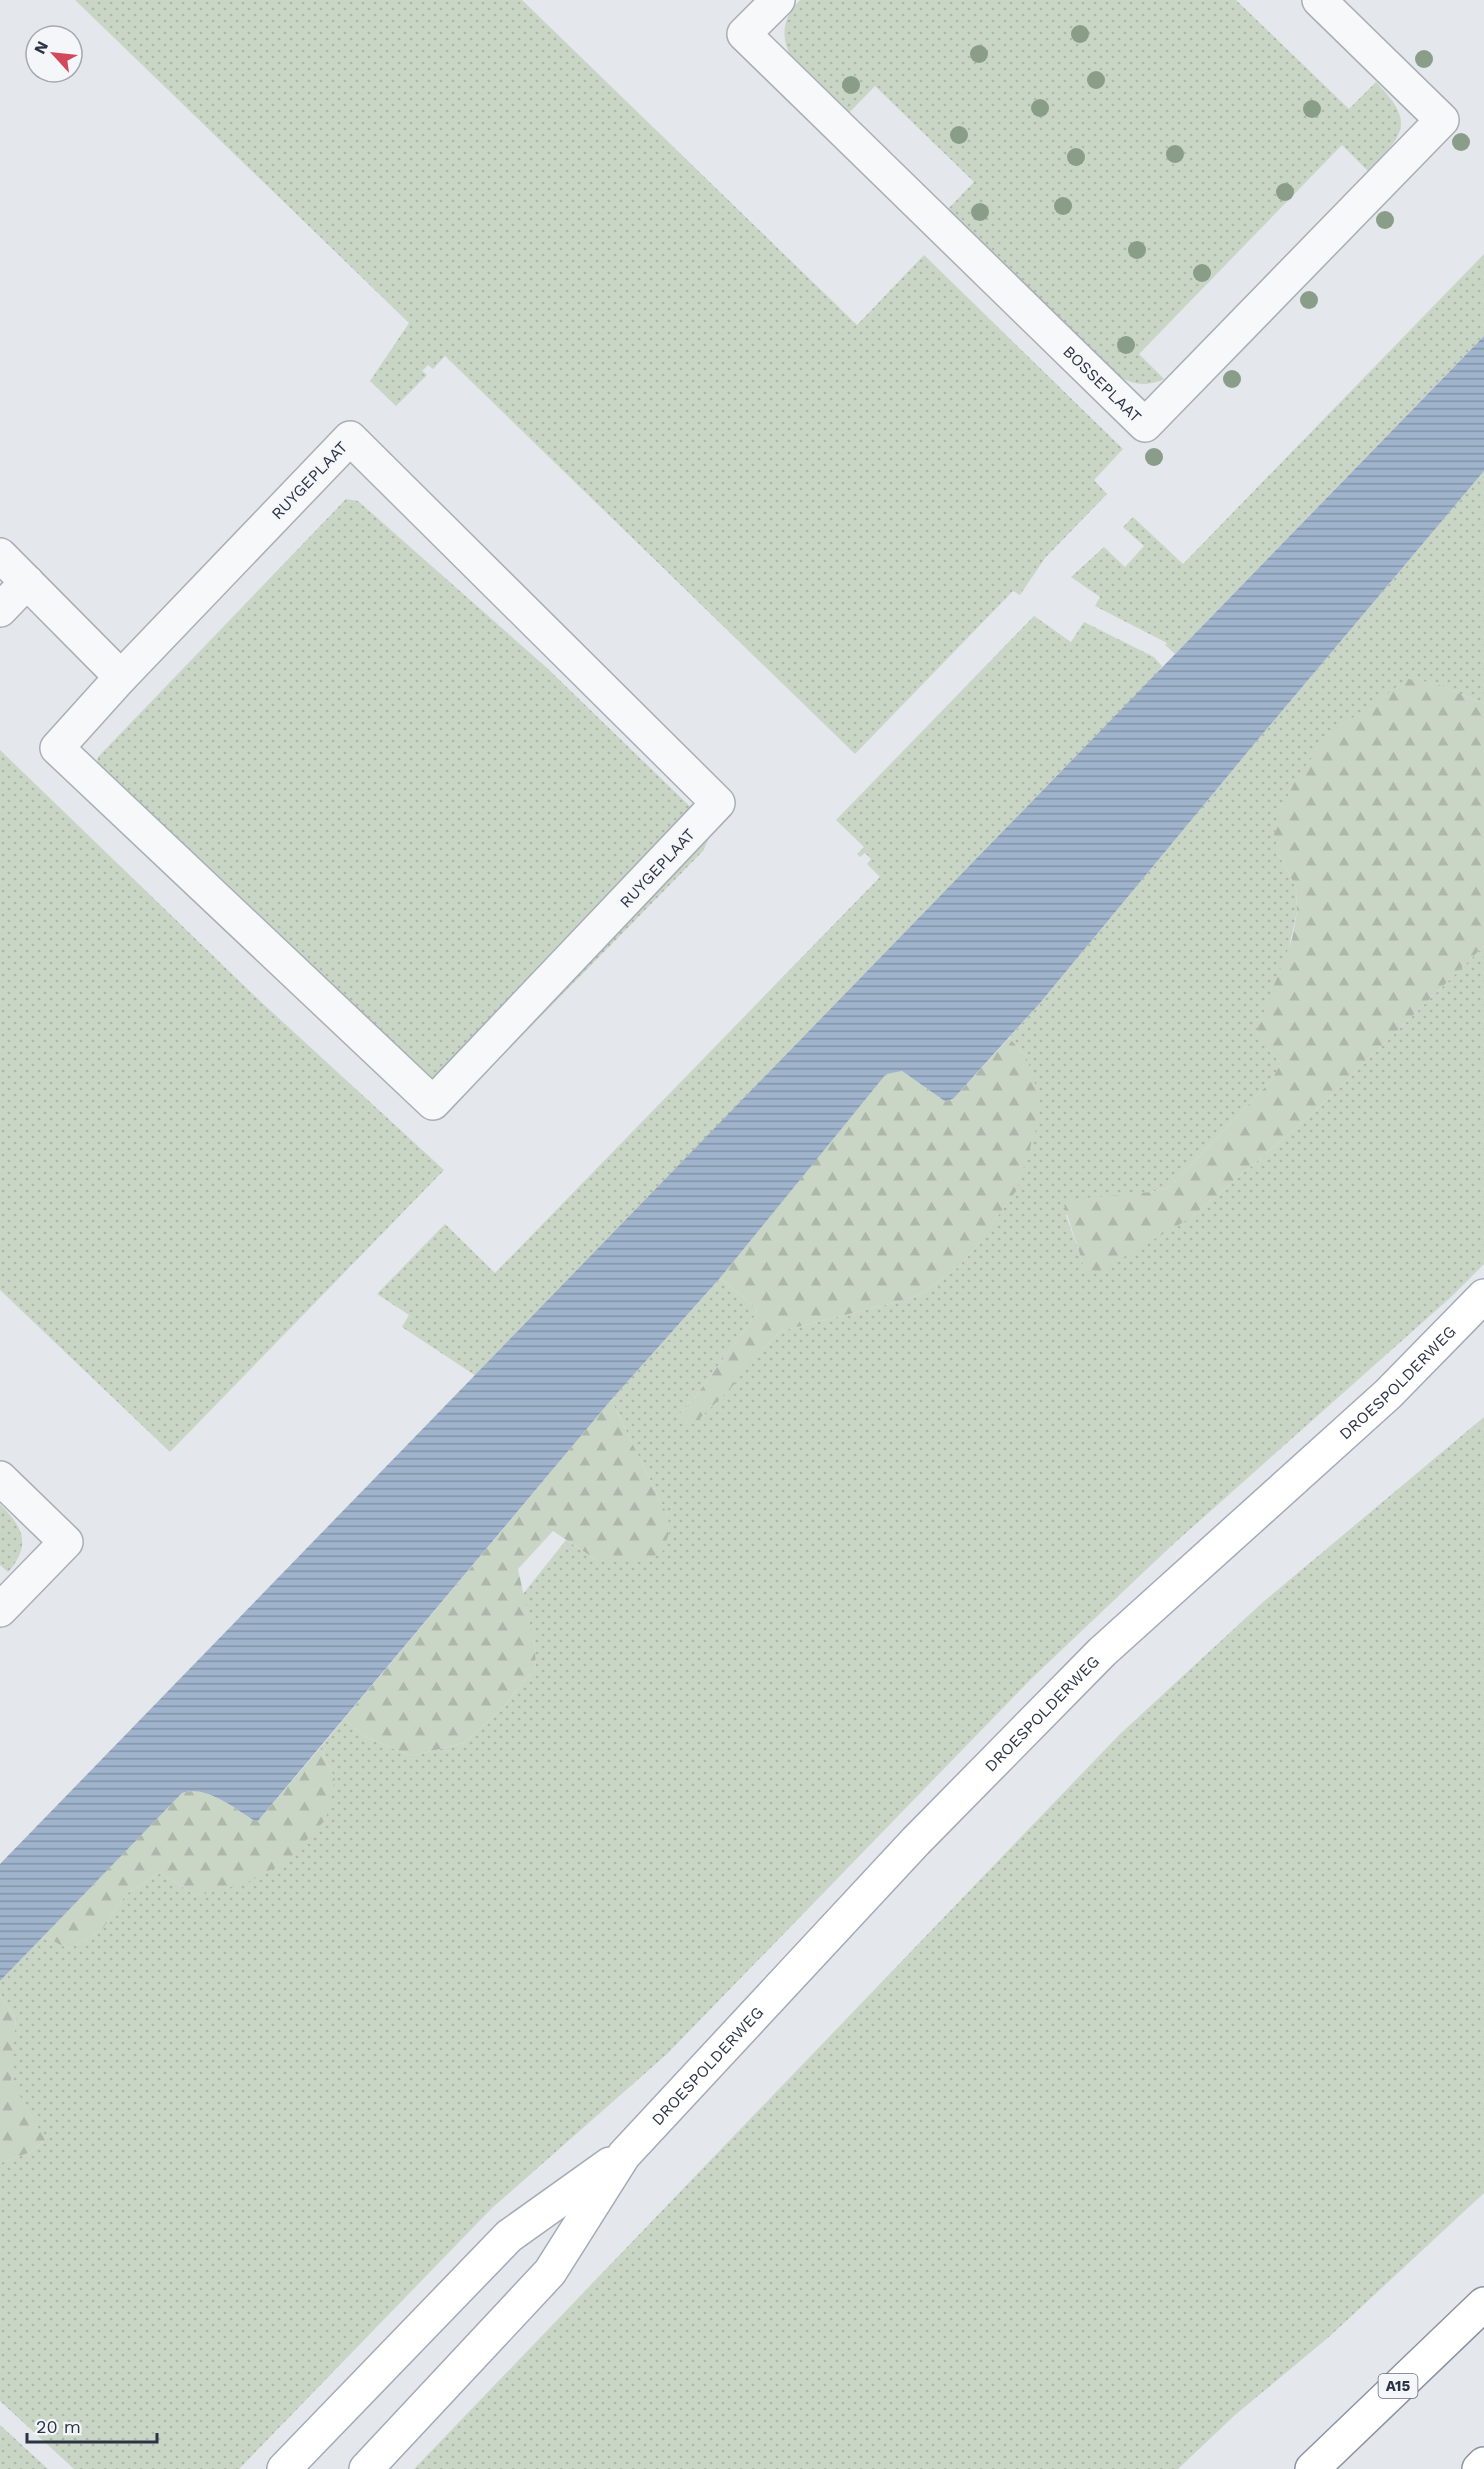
<svg xmlns="http://www.w3.org/2000/svg" width="1484" height="2469" viewBox="0 0 1484 2469" font-family="'Work Sans',sans-serif">
	<style>
		.grass { fill: url(#grass-dots) }
		.forest { fill: url(#forest-firs) }
		.water { fill: url(#water-rules) }
		.lines { fill: none; stroke-linecap: round; stroke-linejoin: round }
		.minor-casing { stroke: #a9aeb7; stroke-width: 36 }
		.major-casing { stroke: #a3abb8; stroke-width: 36 }
		.highway-casing { stroke: #8b94a3; stroke-width: 36 }
		.minor { stroke: #f7f8fa; stroke-width: 33 }
		.major { stroke: #fff; stroke-width: 33 }
		.highway { stroke: #fff; stroke-width: 33 }
		.tree { fill: #899d89 }
		.labels { text-anchor: middle; stroke-width: 4.5; stroke-linejoin: round; paint-order: stroke }
		.shield { fill: #f4f6f9; stroke: #676e7b; stroke-width: 1.5 }
		.shield-label { font-size: 15px; font-weight: bold; fill: #2b3445 }
		.street-label { font-size: 16px; fill: #2b3445; stroke: #f4f6f9 }
	</style>
	<defs>
		<pattern id="grass-dots" width="8" height="8" patternUnits="userSpaceOnUse" patternTransform="scale(1.5)"><rect width="8" height="8" fill="#c9d6c5"/><path d="M2 2h.1M6 6h.1" fill="none" stroke="#adb8ab" stroke-width="1.8" stroke-linecap="round"/></pattern>
		<pattern id="forest-firs" width="22" height="20" patternUnits="userSpaceOnUse" patternTransform="scale(1.5)"><rect width="22" height="20" fill="#c9d6c5"/><path d="M5 1l3.5 6h-7zM16 11l3.5 6h-7z" fill="#adb8ab"/></pattern>
		<pattern id="water-rules" width="6" height="5" patternUnits="userSpaceOnUse" patternTransform="scale(1.5)"><rect width="6" height="5" fill="#9fb4cc"/><path d="M0 2.5h6" fill="none" stroke="#8293a7"/></pattern>
	</defs>
	<rect width="100%" height="100%" fill="#e4e7ec"/>
	<g class="grass">
		<path d="M 75,0 L 522,0 L 857,325 L 924,255 L 1123,449 L 1094,480 L 1107,494 L 1045,558 L 1020,595 L 1013,591 L 855,754 L 445,356 L 433,369 L 428,365 L 422,371 L 427,375 L 396,406 L 370,381 L 409,323 Z"/>
		<path d="M 800,0 L 1236,0 L 1349,109 L 1376,82 C 1416,123 1404,134 1368,171 L 1342,145 L 1338,149 L 1139,354 L 1164,379 C 1148,386 1135,386 1120,377 L 948,209 L 974,182 L 875,86 L 849,113 L 792,59 C 780,37 782,18 800,0 Z"/>
		<path d="M 1484,254 L 1484,336 L 1175,654 L 1165,645 L 1167,643 L 1095,606 L 1100,597 L 1071,577 L 1104,547 L 1125,567 L 1144,546 L 1123,527 L 1133,517 L 1183,564 Z"/>
		<path d="M 1484,471 L 1484,704 L 1435,683 L 1279,855 L 1296,887 L 1297,912 L 1266,1048 L 1281,1063 L 1271,1081 L 1170,1187 L 1066,1215 L 1085,1269 L 1192,1217 L 1314,1112 L 1484,946 L 1484,1264 L 1451,1297 L 1169,1548 L 1031,1679 L 667,2054 L 492,2208 L 239,2469 L 74,2469 L 0,2401 L 0,2163 L 31,2152 L 45,2140 L 10,2080 L 16,2019 L 0,1995 L 0,1981 L 43,1936 L 69,1949 L 102,1930 L 126,1894 L 160,1873 L 197,1896 L 335,1779 L 320,1748 L 344,1719 L 368,1738 L 411,1756 L 464,1743 L 502,1709 L 536,1666 L 535,1647 L 523,1594 L 566,1540 L 598,1561 L 668,1516 L 611,1400 L 720,1278 L 757,1309 L 754,1317 L 693,1400 L 677,1417 L 763,1349 L 781,1331 L 893,1303 L 922,1294 L 957,1268 L 976,1247 L 1015,1191 L 1040,1104 L 1026,1056 L 1009,1038 L 1040,1003 L 1260,737 Z"/>
		<path d="M 346,499 L 358,501 L 547,668 L 708,824 L 712,832 L 703,851 L 455,1104 L 445,1099 L 96,769 L 98,757 Z"/>
		<path d="M 1034,616 L 1071,642 L 1084,622 L 1154,657 L 1162,666 L 1152,680 L 476,1376 L 402,1327 L 409,1315 L 377,1294 L 445,1224 L 495,1273 L 880,877 L 867,864 L 871,859 L 865,853 L 860,857 L 857,854 L 864,847 L 836,820 Z"/>
		<path d="M 0,750 L 260,1001 L 444,1170 L 170,1452 L 0,1290 Z"/>
		<path d="M 1484,1417 L 1484,2193 L 1330,2336 L 1235,2415 L 1178,2469 L 414,2469 L 1119,1735 L 1262,1603 Z"/>
		<path d="M 0,1504 C 23,1527 32,1545 8,1572 L 0,1565 Z"/>
		<path d="M 0,2425 L 48,2469 L 0,2469 Z"/>
	</g>
	<g class="forest">
		<path d="M 1408,679 L 1435,683 L 1484,704 L 1484,946 L 1314,1112 L 1192,1217 L 1100,1271 L 1085,1270 L 1064,1205 L 1074,1199 L 1152,1192 L 1170,1187 L 1271,1081 L 1281,1063 L 1266,1048 L 1257,1029 L 1292,939 L 1297,912 L 1296,887 L 1279,855 L 1274,834 L 1279,814 L 1297,777 L 1331,733 Z"/>
		<path d="M 1009,1038 L 1026,1056 L 1035,1083 L 1040,1104 L 1036,1129 L 1016,1191 L 976,1247 L 957,1268 L 922,1294 L 893,1303 L 781,1331 L 763,1349 L 730,1389 L 699,1419 L 690,1424 L 677,1417 L 693,1400 L 754,1317 L 757,1309 L 720,1278 L 886,1073 L 902,1071 L 946,1102 L 954,1098 Z"/>
		<path d="M 611,1400 L 668,1516 L 669,1533 L 663,1551 L 644,1562 L 598,1561 L 553,1531 L 518,1569 L 535,1647 L 536,1666 L 502,1709 L 464,1743 L 411,1756 L 368,1738 L 344,1719 Z"/>
		<path d="M 320,1748 L 335,1779 L 326,1819 L 286,1862 L 246,1883 L 197,1896 L 160,1873 L 126,1894 L 102,1930 L 69,1949 L 43,1936 L 182,1793 C 207,1784 236,1810 257,1822 Z"/>
		<path d="M 0,1995 L 16,2019 L 11,2080 L 45,2140 L 31,2152 L 0,2163 Z"/>
	</g>
	<path class="water" d="M 1484,336 L 1484,471 L 1260,737 L 1040,1003 L 954,1098 L 946,1102 L 902,1071 L 886,1074 L 720,1278 L 611,1400 L 257,1822 C 236,1810 207,1784 182,1793 L 0,1981 L 0,1864 Z"/>
	<g class="lines">
		<g class="minor-casing">
			<g id="minor">
				<path id="s1" d="M 778,0 L 744,34 L 1145,425 L 1442,120 L 1319,0"/>
				<path d="M 350,438 L 718,803 L 433,1103 L 57,748 L 121,677 Z"/>
				<path d="M 0,555 L 121,677"/>
				<path d="M 0,610 L 27,582"/>
				<path d="M 0,1478 L 66,1542 L 0,1610"/>
			</g>
		</g>
		<g class="major-casing">
			<g id="major">
				<path d="M 284,2469 L 509,2236 L 610,2164"/>
				<path id="s2" d="M 366,2469 L 550,2272 L 624,2155 L 916,1841 L 1102,1652 L 1388,1394 L 1484,1296"/>
			</g>
		</g>
		<g class="highway-casing">
			<g id="highway">
				<path d="M 1312,2469 L 1484,2304"/>
				<path d="M 1479,2469 L 1484,2464"/>
			</g>
		</g>
		<use href="#minor" class="minor"/>
		<use href="#major" class="major"/>
		<use href="#highway" class="highway"/>
	</g>
	<g class="tree">
		<circle cx="1080" cy="34" r="9"/>
		<circle cx="979" cy="54" r="9"/>
		<circle cx="1424" cy="59" r="9"/>
		<circle cx="1096" cy="80" r="9"/>
		<circle cx="851" cy="85" r="9"/>
		<circle cx="1040" cy="108" r="9"/>
		<circle cx="1312" cy="109" r="9"/>
		<circle cx="959" cy="135" r="9"/>
		<circle cx="1461" cy="142" r="9"/>
		<circle cx="1175" cy="154" r="9"/>
		<circle cx="1076" cy="157" r="9"/>
		<circle cx="1285" cy="192" r="9"/>
		<circle cx="1063" cy="206" r="9"/>
		<circle cx="980" cy="212" r="9"/>
		<circle cx="1385" cy="220" r="9"/>
		<circle cx="1137" cy="250" r="9"/>
		<circle cx="1202" cy="273" r="9"/>
		<circle cx="1309" cy="300" r="9"/>
		<circle cx="1126" cy="345" r="9"/>
		<circle cx="1232" cy="379" r="9"/>
		<circle cx="1154" cy="457" r="9"/>
	</g>
	<g class="labels">
		<rect class="shield" x="1378.5" y="2374" width="39" height="24" rx="4.5"/>
		<g class="shield-label">
			<text x="1398" y="2391">A15</text>
		</g>
		<g class="street-label">
			<text dy="6" stroke="none"><textPath href="#s1" startOffset="549">BOSSEPLAAT</textPath></text>
			<text transform="translate(309 480) rotate(-46)" y="6">RUYGEPLAAT</text>
			<text transform="translate(657 868) rotate(-47)" y="6">RUYGEPLAAT</text>
			<text dy="6" stroke="none"><textPath href="#s2" startOffset="1502">DROESPOLDERWEG</textPath></text>
			<text dy="6" stroke="none"><textPath href="#s2" startOffset="1016">DROESPOLDERWEG</textPath></text>
			<text dy="6" stroke="none"><textPath href="#s2" startOffset="530">DROESPOLDERWEG</textPath></text>
		</g>
	</g>
	<g transform="translate(54 54) rotate(297)"><circle r="28" fill="#f4f6f9" stroke="#a4a8b1" stroke-width="1.5"/>
	<path d="M0-4.5L10 22L0 15L-10 22Z" fill="#d1495b"/>
	<text y="-9" font-size="16" font-weight="bold" text-anchor="middle" fill="#2b3445">N</text>
	</g>
	<path d="M27 2433v9h130v-9" fill="none" stroke="#2b3445" stroke-width="3"/>
	<text x="36" y="2433" font-size="18" fill="#2b3445" stroke="#f4f6f9" stroke-width="4.5" paint-order="stroke">20 m</text>
</svg>
